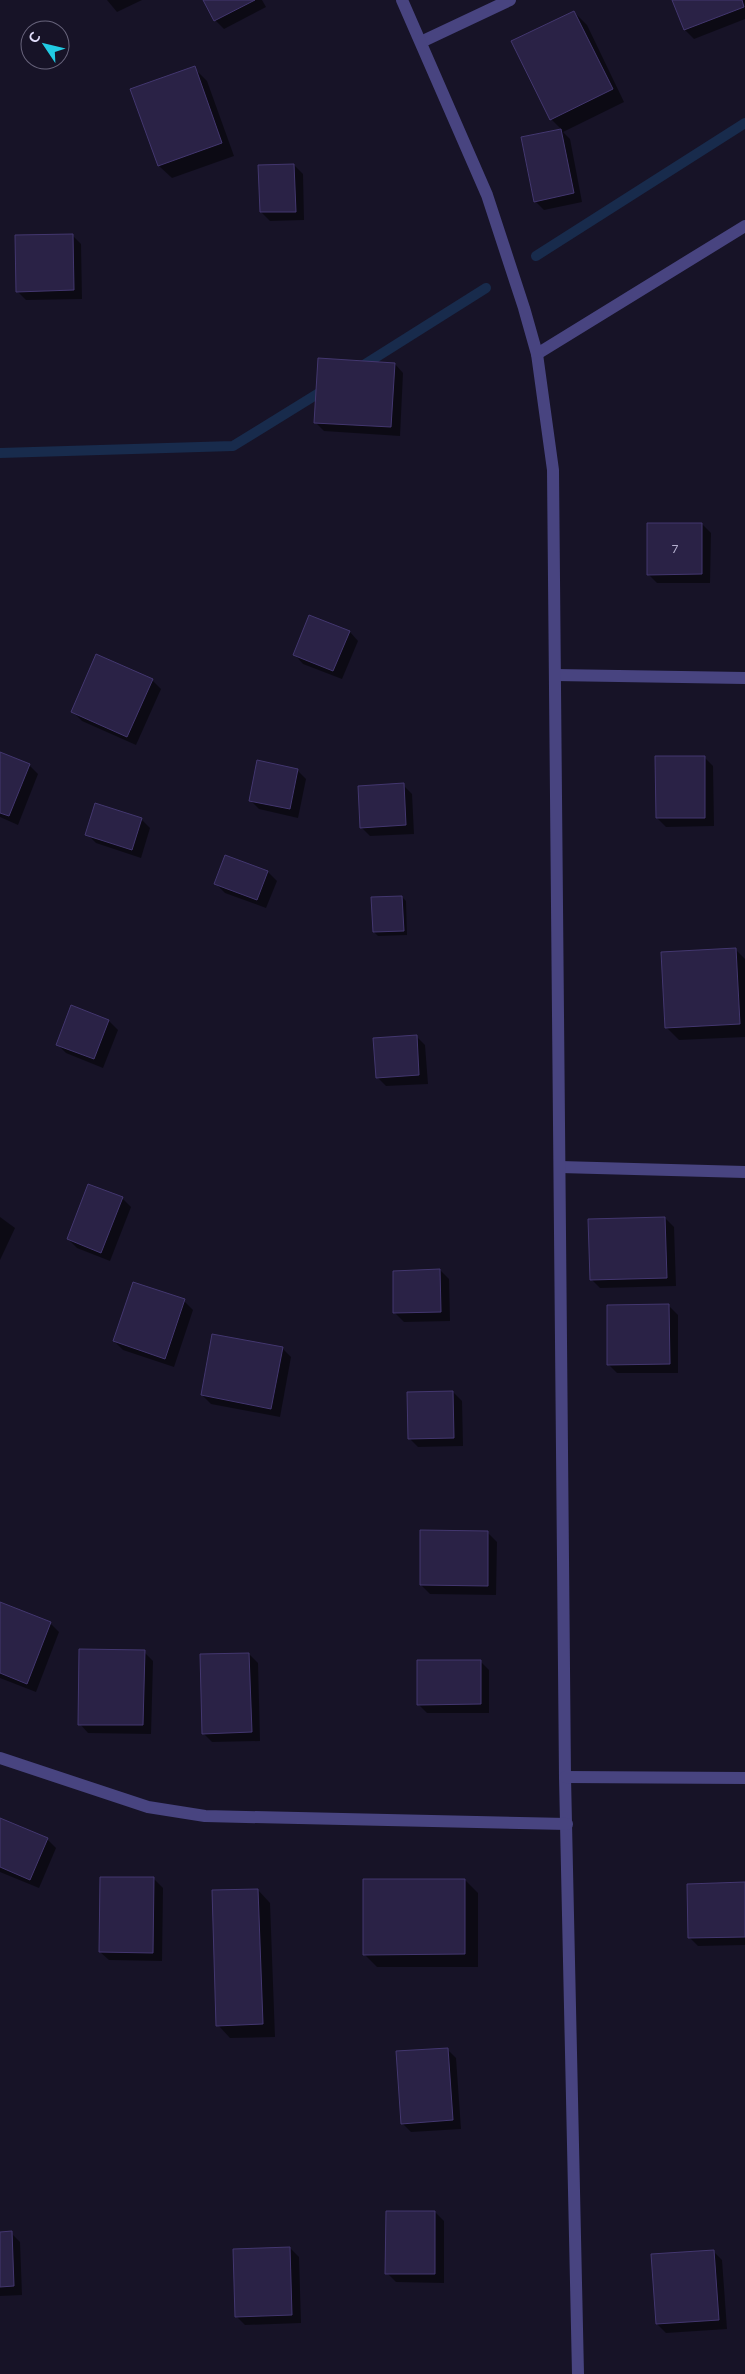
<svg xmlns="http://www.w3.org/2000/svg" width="745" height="2374" viewBox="0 0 745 2374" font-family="Lato,sans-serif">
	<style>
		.shadow { fill: #0007 }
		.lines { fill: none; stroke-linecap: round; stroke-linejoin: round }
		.stream { stroke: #182b4c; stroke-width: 10 }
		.building { fill: #2a2246; stroke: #43376f }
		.service { stroke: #484480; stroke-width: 12 }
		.minor { stroke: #484480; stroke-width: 12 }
		.labels { text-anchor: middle; stroke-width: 5; stroke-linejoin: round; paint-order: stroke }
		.number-label { font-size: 12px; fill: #b4afce }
	</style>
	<rect width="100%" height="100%" fill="#171327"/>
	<g class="shadow">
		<path d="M 107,0 L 142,0 L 117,12 Z"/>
		<path d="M 205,0 L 262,0 L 266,7 L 224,29 L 215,20 Z"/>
		<path d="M 673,0 L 745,0 L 745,19 L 694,39 L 685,30 Z"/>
		<path d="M 574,12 L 587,25 L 624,102 L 563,132 L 570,139 L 582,202 L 544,210 L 535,201 L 523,138 L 562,130 L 551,119 Z"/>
		<path d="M 194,68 L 207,81 L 234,156 L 172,178 L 159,166 L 132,90 Z"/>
		<path d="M 294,165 L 303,174 L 304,220 L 270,221 L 261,212 Z"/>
		<path d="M 72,235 L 81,244 L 82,299 L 26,300 L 17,291 Z"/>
		<path d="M 395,364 L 403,373 L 400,436 L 324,431 L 315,422 Z"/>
		<path d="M 702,524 L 711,533 L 710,583 L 657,583 L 648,574 Z"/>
		<path d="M 350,632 L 358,641 L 342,679 L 303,664 L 295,655 Z"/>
		<path d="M 152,680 L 161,689 L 136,745 L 82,721 L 73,712 Z"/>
		<path d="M 0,754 L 29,765 L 38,774 L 18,825 L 0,817 Z"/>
		<path d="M 704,757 L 713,766 L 714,826 L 666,827 L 657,818 Z"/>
		<path d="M 297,770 L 306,779 L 298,818 L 259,809 L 250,800 Z"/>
		<path d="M 403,785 L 412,794 L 414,834 L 370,836 L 361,827 Z"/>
		<path d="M 141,819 L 150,828 L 141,858 L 96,843 L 87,834 Z"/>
		<path d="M 268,872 L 277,881 L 266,908 L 225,893 L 216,884 Z"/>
		<path d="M 402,897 L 406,901 L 407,935 L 378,936 L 374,932 Z"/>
		<path d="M 736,950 L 745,959 L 745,1037 L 679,1040 L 666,1027 Z"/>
		<path d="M 72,1006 L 109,1021 L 118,1030 L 103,1068 L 66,1053 L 57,1044 Z"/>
		<path d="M 416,1036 L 425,1045 L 428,1084 L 386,1086 L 377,1077 Z"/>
		<path d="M 122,1198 L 131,1207 L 110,1261 L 77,1248 L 68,1239 Z"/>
		<path d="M 0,1217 L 15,1228 L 0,1260 Z"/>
		<path d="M 665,1218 L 674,1227 L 676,1286 L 600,1288 L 591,1279 Z"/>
		<path d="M 440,1270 L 449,1279 L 450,1321 L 404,1322 L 395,1313 Z"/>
		<path d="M 184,1301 L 193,1310 L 174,1367 L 123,1350 L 114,1341 Z"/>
		<path d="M 669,1306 L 678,1315 L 678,1373 L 617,1373 L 608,1364 Z"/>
		<path d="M 282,1348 L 291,1357 L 280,1417 L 211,1404 L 202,1395 Z"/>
		<path d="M 453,1392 L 462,1401 L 463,1446 L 418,1447 L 409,1438 Z"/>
		<path d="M 488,1533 L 497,1542 L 496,1595 L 430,1594 L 421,1585 Z"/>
		<path d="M 0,1606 L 50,1623 L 59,1632 L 36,1692 L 0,1678 Z"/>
		<path d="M 144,1652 L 153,1661 L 151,1734 L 88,1733 L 80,1724 Z"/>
		<path d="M 249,1654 L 258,1663 L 260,1741 L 212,1742 L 203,1733 Z"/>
		<path d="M 480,1661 L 489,1670 L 489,1713 L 427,1713 L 418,1704 Z"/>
		<path d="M 0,1820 L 47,1839 L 56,1848 L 39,1888 L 0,1872 Z"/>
		<path d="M 154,1879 L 163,1888 L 162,1961 L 109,1960 L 100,1952 Z"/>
		<path d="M 465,1880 L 478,1893 L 478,1967 L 377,1967 L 364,1954 Z"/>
		<path d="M 745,1884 L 745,1945 L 698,1946 L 689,1937 Z"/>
		<path d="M 258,1890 L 270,1903 L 275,2037 L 230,2038 L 218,2025 Z"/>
		<path d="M 447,2049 L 456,2058 L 461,2129 L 411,2132 L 402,2123 Z"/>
		<path d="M 435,2212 L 444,2221 L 444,2283 L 396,2282 L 387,2273 Z"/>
		<path d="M 0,2233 L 11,2233 L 20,2242 L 22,2295 L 0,2296 Z"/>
		<path d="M 290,2248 L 299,2257 L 301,2323 L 245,2325 L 236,2316 Z"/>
		<path d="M 713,2251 L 722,2260 L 727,2329 L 666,2333 L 657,2324 Z"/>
	</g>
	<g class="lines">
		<g class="stream">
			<path d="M 536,256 L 745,123"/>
			<path d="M 359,368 L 486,288"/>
			<path d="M 0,453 L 233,446 L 327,388"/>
		</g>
	</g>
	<g class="building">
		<path d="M 203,0 L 255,0 L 214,21 Z"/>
		<path d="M 672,0 L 742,0 L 744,7 L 684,30 Z"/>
		<path d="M 574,11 L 613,89 L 550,120 L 511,41 Z"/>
		<path d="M 195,66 L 222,143 L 158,166 L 130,89 Z"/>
		<path d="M 561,129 L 574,193 L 534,202 L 521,137 Z"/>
		<path d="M 294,164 L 296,212 L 260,212 L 258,165 Z"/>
		<path d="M 73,234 L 74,290 L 16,292 L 15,235 Z"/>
		<path d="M 318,358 L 395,363 L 391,427 L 314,423 Z"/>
		<path d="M 647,523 L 702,523 L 702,574 L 647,575 Z"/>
		<path d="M 309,615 L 350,631 L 333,671 L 293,655 Z"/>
		<path d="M 96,654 L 153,679 L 127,737 L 71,712 Z"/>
		<path d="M 0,752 L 30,764 L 9,816 L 0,813 Z"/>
		<path d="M 655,756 L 705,756 L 705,818 L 656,818 Z"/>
		<path d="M 257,760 L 298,769 L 290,809 L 249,801 Z"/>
		<path d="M 404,783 L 406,825 L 360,828 L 358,786 Z"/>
		<path d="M 95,803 L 142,818 L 132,850 L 85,835 Z"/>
		<path d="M 225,855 L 268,871 L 257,900 L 214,884 Z"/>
		<path d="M 402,896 L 404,931 L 373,932 L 371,897 Z"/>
		<path d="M 736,948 L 740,1024 L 665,1028 L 661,952 Z"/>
		<path d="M 71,1005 L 109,1020 L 94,1059 L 56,1045 Z"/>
		<path d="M 417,1035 L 419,1075 L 376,1078 L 373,1038 Z"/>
		<path d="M 88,1184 L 123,1197 L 101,1253 L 67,1239 Z"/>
		<path d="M 665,1217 L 667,1278 L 590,1280 L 588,1219 Z"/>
		<path d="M 440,1269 L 441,1312 L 393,1313 L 393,1271 Z"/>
		<path d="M 133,1282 L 185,1299 L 165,1359 L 113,1341 Z"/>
		<path d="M 669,1304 L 670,1364 L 607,1365 L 607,1305 Z"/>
		<path d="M 212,1334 L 283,1347 L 271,1409 L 201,1395 Z"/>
		<path d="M 453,1391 L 454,1438 L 408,1439 L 407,1392 Z"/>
		<path d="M 420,1530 L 488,1531 L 488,1586 L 420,1585 Z"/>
		<path d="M 0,1602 L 51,1622 L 27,1684 L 0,1673 Z"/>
		<path d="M 79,1649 L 145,1650 L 143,1725 L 78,1725 Z"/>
		<path d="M 249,1653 L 252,1732 L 202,1734 L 200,1654 Z"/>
		<path d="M 417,1660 L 481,1660 L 481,1704 L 417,1705 Z"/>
		<path d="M 0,1818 L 48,1838 L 30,1880 L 0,1867 Z"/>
		<path d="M 100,1877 L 154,1877 L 153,1953 L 99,1952 Z"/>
		<path d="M 363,1879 L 465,1879 L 465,1954 L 363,1955 Z"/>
		<path d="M 745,1882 L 745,1937 L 688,1938 L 687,1884 Z"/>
		<path d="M 258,1889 L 263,2024 L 216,2026 L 212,1890 Z"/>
		<path d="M 448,2048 L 453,2120 L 401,2124 L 396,2051 Z"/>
		<path d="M 386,2211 L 435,2211 L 435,2274 L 385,2274 Z"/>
		<path d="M 12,2231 L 14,2286 L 0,2287 L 0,2232 Z"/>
		<path d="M 290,2247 L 292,2315 L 235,2317 L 233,2249 Z"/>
		<path d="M 714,2250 L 719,2320 L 656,2324 L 651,2254 Z"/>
	</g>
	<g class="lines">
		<g class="service">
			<path d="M 421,42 L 510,0"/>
			<path d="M 537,354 L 745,226"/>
			<path d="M 555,675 L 745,678"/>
			<path d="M 560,1167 L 745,1172"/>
		</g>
		<g class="minor">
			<path d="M 402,0 L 487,195 L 524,308 L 537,354 L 553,470 L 565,1777 L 578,2374"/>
			<path d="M 0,1758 L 148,1807 L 205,1816 L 567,1824"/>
			<path d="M 565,1777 L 745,1778"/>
		</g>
	</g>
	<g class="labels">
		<g class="number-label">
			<text x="675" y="553">7</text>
		</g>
	</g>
	<g transform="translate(45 45) rotate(305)"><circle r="24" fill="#171327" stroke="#68647c"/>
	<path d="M0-4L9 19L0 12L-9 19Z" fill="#21cbe3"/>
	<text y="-8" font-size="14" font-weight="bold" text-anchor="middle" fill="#e2defb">С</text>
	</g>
</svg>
